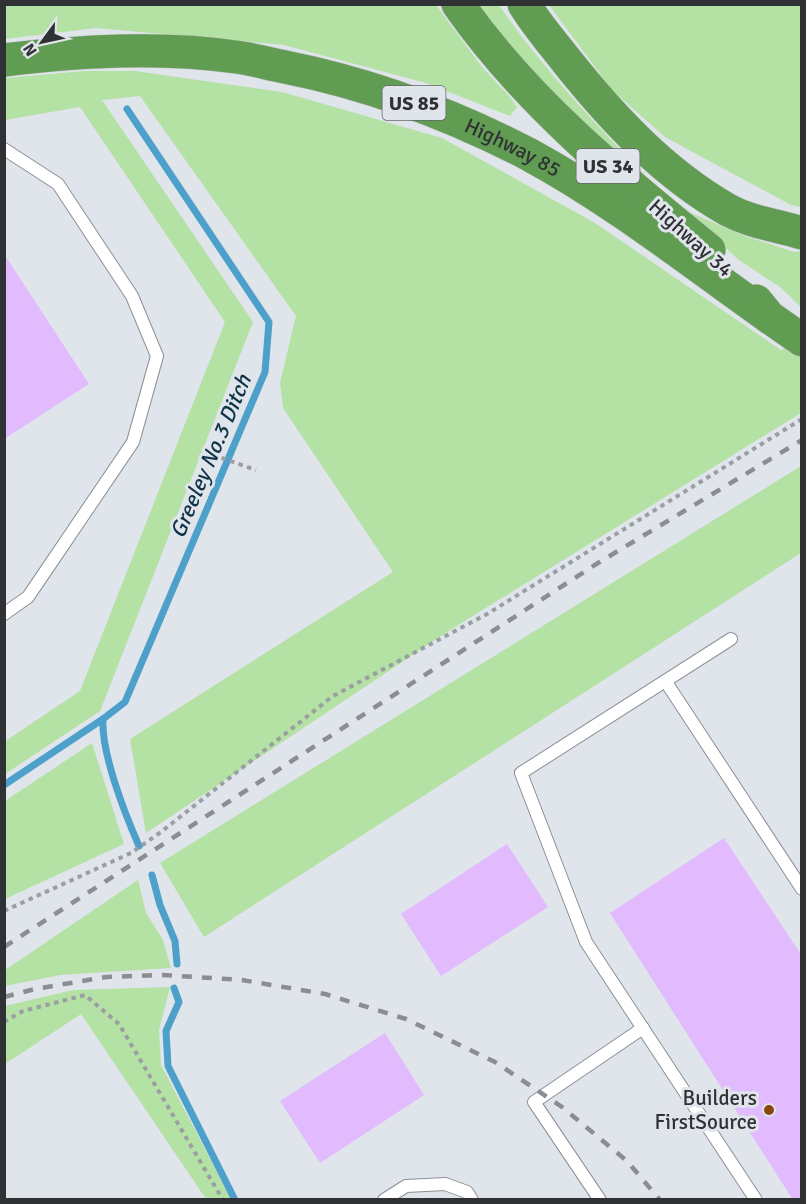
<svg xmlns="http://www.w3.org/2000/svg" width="806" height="1204" viewBox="0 0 806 1204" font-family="Signika,sans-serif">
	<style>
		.green { fill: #b4e1a4 }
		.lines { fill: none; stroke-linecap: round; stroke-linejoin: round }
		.stream { stroke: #4ca0ca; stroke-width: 7 }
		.building { fill: #e2bafe }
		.lane-casing { stroke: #8c9097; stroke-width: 14 }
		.highway-casing { stroke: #c1c1c2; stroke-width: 34 }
		.path { stroke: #9b9ea3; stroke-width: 4; stroke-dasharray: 4.5 4.5; stroke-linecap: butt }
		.lane { stroke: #fff; stroke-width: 12 }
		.highway { stroke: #609d53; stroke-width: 33 }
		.rail { stroke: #8b8d92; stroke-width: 4.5; stroke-dasharray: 10 10; stroke-linecap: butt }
		.poi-dot { fill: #87480e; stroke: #e0e4eb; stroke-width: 2 }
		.labels { text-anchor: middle; stroke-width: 6; stroke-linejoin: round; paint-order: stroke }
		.shield { fill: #e0e4eb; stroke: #65676b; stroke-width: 1.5 }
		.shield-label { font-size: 20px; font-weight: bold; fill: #303134 }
		.street-label { font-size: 21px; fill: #303134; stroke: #e0e4eb }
		.poi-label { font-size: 21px; fill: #303134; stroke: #e0e4eb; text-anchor: end }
		.water-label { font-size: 22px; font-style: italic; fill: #0f3447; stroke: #e0e4eb }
	</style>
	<rect width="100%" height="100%" fill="#e0e4eb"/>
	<g class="green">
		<path d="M 5,5 L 436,5 L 482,67 L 510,97 L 517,107 L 510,116 L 426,83 L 284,45 L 96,28 L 5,39 Z"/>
		<path d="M 477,5 L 499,5 C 549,78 614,144 676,206 L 545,90 Z"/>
		<path d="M 549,5 L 801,5 L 801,207 L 791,205 L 665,137 L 612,90 Z"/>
		<path d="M 85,71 L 135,71 L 282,92 L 442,138 L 595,223 L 781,350 L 801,337 L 801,413 L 450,630 L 146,833 L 130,739 L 393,572 L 283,408 L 280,383 L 296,316 L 140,96 L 102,100 L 253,322 L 100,711 L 5,774 L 4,742 L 80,691 L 225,322 L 80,107 L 5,120 L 5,78 Z"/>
		<path d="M 684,210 L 745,236 L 794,252 L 801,251 L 801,307 L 780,287 L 739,260 Z"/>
		<path d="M 801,466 L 801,553 L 204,937 L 160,863 Z"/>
		<path d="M 92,743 L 124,844 L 5,899 L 5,801 Z"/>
		<path d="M 138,880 L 146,913 L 163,940 L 171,968 L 60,975 L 5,986 L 5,970 Z"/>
		<path d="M 170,987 L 159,1030 L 161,1065 L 231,1199 L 206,1199 L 81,1014 L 5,1064 L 5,1006 L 73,990 Z"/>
	</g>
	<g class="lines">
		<g class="stream">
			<path d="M 103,719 C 101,753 125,814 139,846"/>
			<path d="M 4,785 L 103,719 L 125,702 L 265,372 L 269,322 L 127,109"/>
			<path d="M 152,875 L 160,905 L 175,941 L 177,964"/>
			<path d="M 174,988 L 179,1002 L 166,1031 L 168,1066 L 235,1200"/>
		</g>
	</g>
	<g class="building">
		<path d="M 4,254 L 89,384 L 4,439 Z"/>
		<path d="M 724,838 L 802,956 L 802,1200 L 793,1200 L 610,913 Z"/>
		<path d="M 507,844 L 548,907 L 441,976 L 401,914 Z"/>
		<path d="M 385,1033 L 424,1095 L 320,1163 L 280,1101 Z"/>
	</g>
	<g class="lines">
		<g class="lane-casing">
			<g id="lane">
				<path d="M 4,149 L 58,184 L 132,296 L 157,356 L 133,442 L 28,597 L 4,614"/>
				<path d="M 731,639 L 521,773 L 586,942 L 756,1200"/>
				<path d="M 666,682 L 802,889"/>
				<path d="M 384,1200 L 406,1186 L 445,1184 L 467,1192 L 472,1200"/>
				<path d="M 600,1200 L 534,1102 L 643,1028"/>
			</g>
		</g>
		<g class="highway-casing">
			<g id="highway">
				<path d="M 458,4 C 525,100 618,177 709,250"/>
				<path d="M 524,4 C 536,24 551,41 565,59 C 611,117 663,173 728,210 C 752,223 777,225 802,233"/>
				<path id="s1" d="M 4,60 C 80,51 160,46 236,57 C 252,59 269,64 285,67 C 370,84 451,114 528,154 C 613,200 690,261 769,317"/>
				<path d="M 756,301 L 769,317 L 802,340"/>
			</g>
		</g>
		<g class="path">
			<path d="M 213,455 L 256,470"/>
			<path d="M 4,911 L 131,853 L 161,832 L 333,696 L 487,614 L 802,419"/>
			<path d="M 4,1022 L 23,1011 L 85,995 L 119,1024 L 223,1200"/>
		</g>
		<use href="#lane" class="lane"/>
		<use href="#highway" class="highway"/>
		<g class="rail">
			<path d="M 4,947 L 598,563 L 802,440"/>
			<path d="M 4,997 L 35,989 L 106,977 L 162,975 L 242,980 L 325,994 L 406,1019 L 495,1062 L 562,1107 L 627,1161 L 660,1200"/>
		</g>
	</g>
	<circle class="poi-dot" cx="769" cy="1110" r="6"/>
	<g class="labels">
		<g class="shield">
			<rect x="382.5" y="86" width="63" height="34" rx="4.5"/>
			<rect x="576.5" y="149" width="63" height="34" rx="4.5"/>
		</g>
		<g class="shield-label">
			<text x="414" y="110">US 85</text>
			<text x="608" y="173">US 34</text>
		</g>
		<g class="street-label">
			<text dy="7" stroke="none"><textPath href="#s1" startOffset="525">Highway 85</textPath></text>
			<text transform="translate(691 238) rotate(42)" y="7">Highway 34</text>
		</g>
		<g class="poi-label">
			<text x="757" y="1105">Builders<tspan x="757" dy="24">FirstSource</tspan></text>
		</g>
		<g class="water-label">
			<text transform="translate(210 456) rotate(-67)" y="8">Greeley No.3 Ditch</text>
		</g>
	</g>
	<rect width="806" height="1204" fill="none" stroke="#303134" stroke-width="12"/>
	<g transform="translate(42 42) rotate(237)" stroke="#e0e4eb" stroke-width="4.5" paint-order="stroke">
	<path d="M0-4.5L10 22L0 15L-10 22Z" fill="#303134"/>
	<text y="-9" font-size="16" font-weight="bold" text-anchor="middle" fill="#303134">N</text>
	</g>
</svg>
